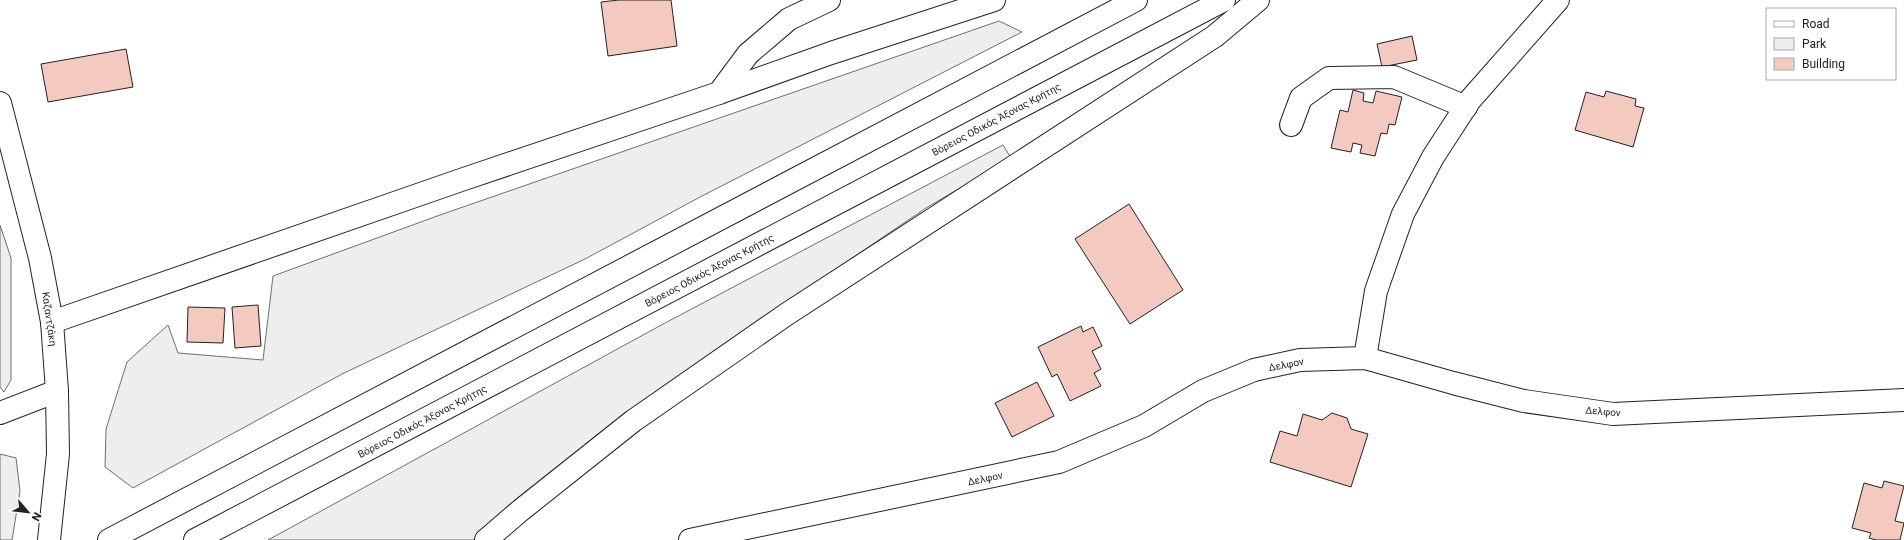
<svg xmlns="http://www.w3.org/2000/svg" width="1904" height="540" viewBox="0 0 1904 540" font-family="Roboto,sans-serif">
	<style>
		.green { fill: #eee; stroke: #6f6f6f }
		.building { fill: #f3c9c0; stroke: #222 }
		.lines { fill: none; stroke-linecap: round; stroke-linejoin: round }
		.minor-casing { stroke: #222; stroke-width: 24 }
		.major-casing { stroke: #222; stroke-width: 24 }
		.highway-casing { stroke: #222; stroke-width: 24 }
		.minor { stroke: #fff; stroke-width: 22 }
		.major { stroke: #fff; stroke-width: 22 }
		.highway { stroke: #fff; stroke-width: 22 }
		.labels { text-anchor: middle; stroke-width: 3; stroke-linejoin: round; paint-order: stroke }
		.street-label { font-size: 10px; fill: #222; stroke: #fff }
	</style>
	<rect width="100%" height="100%" fill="#fff"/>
	<g class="green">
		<path d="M 999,21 L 1022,32 L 702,196 L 585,259 L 342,374 L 133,488 L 105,467 L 106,429 L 127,362 L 168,325 L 178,353 L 263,360 L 273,276 L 440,215 Z"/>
		<path d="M 1003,145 L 1011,158 L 926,208 L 724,345 L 553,470 L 473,540 L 268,540 L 665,323 Z"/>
		<path d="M 0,225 L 11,258 L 11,380 L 4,392 L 0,387 Z"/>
		<path d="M 0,454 L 16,458 L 20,491 L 12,540 L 0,540 Z"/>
	</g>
	<g class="building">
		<path d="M 619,0 L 671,0 L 677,46 L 608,56 L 601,2 Z"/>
		<path d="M 1412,36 L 1417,60 L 1382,67 L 1377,44 Z"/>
		<path d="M 126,49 L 133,87 L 48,102 L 41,64 Z"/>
		<path d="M 1353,90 L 1364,93 L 1363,101 L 1373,103 L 1376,91 L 1402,97 L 1395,125 L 1389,124 L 1387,134 L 1381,133 L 1375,156 L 1360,153 L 1362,145 L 1353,143 L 1351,152 L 1331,148 L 1340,110 L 1348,112 Z"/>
		<path d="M 1606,91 L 1636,99 L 1635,106 L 1644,108 L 1633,147 L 1575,130 L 1586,92 L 1604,97 Z"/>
		<path d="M 1129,204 L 1183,290 L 1130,324 L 1075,239 Z"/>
		<path d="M 258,305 L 261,346 L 235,348 L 232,307 Z"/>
		<path d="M 188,307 L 225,308 L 223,343 L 187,342 Z"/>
		<path d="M 1081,326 L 1083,332 L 1093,327 L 1102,346 L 1092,351 L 1101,369 L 1094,373 L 1101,386 L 1070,401 L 1057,374 L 1052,377 L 1038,347 Z"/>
		<path d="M 1037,382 L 1054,416 L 1012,437 L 995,403 Z"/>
		<path d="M 1332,413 L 1347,418 L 1351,429 L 1368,434 L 1351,487 L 1270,462 L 1280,431 L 1297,436 L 1303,414 L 1322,420 Z"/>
		<path d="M 1884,481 L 1904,486 L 1895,521 L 1904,523 L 1900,540 L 1876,540 L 1869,538 L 1871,533 L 1852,528 L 1864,483 L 1882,488 Z"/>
	</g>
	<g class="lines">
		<g class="minor-casing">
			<path id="minor" d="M 1291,125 L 1301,98 L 1329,78 L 1394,77 L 1466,107"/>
		</g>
		<g class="major-casing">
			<g id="major">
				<path d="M 0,103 L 40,258 L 52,322 L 57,391 L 58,454 L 49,540"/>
				<path d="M 52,322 L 461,180 L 719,93 L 748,54 L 789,19 L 829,0"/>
				<path d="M 1365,358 L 1376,291 L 1403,214 L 1433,157 L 1470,100 L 1558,0"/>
				<path d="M 690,540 L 1059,462 L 1144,426 L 1203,391 L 1254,370 L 1300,360 L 1365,358 L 1453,383 L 1524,401 L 1613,414 L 1904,400"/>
			</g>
		</g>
		<g class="highway-casing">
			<g id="highway">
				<path d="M 719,93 L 831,53 L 994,0"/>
				<path d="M 0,413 L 57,391"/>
				<path d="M 109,540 L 1136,0"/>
				<path d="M 195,540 L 1224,0"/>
				<path d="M 486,540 L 521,510 L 633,421 L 787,314 L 1215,36 L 1258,0"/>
			</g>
		</g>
		<use href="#minor" class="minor"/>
		<use href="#major" class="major"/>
		<use href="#highway" class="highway"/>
	</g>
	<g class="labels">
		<g class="street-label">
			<text transform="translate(996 119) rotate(-28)" y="4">Βόρειος Οδικός Άξονας Κρήτης</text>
			<text transform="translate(709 270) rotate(-28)" y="4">Βόρειος Οδικός Άξονας Κρήτης</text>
			<text transform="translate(50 319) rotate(82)" y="4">Καζαντζάκη</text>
			<text transform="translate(1286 364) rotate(-11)" y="4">Δελφον</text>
			<text transform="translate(1603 411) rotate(5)" y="4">Δελφον</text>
			<text transform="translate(422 421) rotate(-28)" y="4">Βόρειος Οδικός Άξονας Κρήτης</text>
			<text transform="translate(985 478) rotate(-12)" y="4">Δελφον</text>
		</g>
	</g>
	<rect x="1766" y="8" width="130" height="72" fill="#ffffff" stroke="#a7a7a7"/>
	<rect x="1774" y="21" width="20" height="6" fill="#ffffff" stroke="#a7a7a7"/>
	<text x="1802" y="28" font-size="12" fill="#222222">Road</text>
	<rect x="1774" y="38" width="20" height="12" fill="#eeeeee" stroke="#a7a7a7"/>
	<text x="1802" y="48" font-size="12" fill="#222222">Park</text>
	<rect x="1774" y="58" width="20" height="12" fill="#f3c9c0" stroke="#a7a7a7"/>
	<text x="1802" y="68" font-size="12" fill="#222222">Building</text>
	<g transform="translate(28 512) rotate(118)" stroke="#ffffff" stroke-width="3" paint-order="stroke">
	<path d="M0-3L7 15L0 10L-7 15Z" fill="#222222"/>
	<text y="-6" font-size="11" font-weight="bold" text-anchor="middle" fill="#222222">N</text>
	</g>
</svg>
